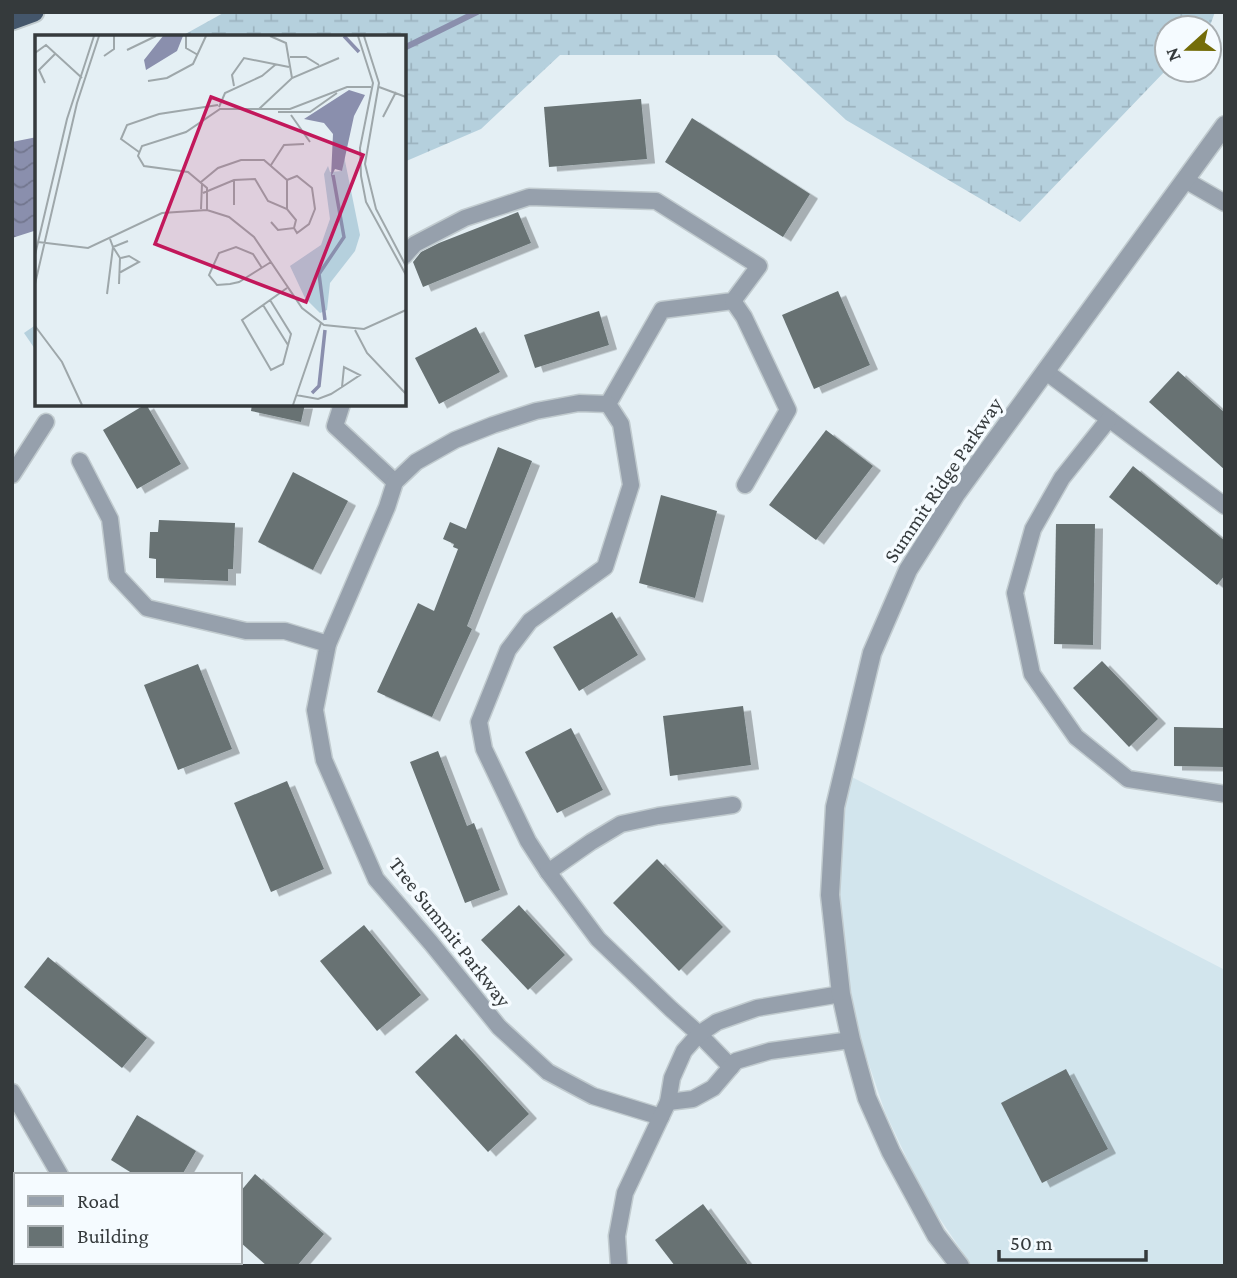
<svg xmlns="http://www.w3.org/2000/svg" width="1237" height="1278" viewBox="0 0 1237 1278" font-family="'Crimson Pro',serif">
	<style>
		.built { fill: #d2e5ed }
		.wetland { fill: url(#wetland-marsh) }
		.pitch { fill: #b5d0dd }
		.water { fill: url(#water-waves) }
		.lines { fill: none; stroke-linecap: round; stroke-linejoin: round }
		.stream { stroke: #8a8fad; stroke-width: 6 }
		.building { fill: #677273; filter: url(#shadow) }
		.minor-casing { stroke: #c1cbcf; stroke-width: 19 }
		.tertiary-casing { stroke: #c1cbcf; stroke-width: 21 }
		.trunk-casing { stroke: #c1cbcf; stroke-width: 23 }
		.minor { stroke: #96a0ac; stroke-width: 16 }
		.tertiary { stroke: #96a0ac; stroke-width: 18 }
		.trunk { stroke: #44566b; stroke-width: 19 }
		.labels { text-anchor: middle; stroke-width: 7; stroke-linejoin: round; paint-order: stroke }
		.street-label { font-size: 21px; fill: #353a3c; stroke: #f5fbff }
		.inset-river { fill: none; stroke: #8a8fad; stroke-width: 3.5 }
		.inset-road { fill: none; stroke: #9ea7aa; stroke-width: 2 }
		.view { fill: #c2185b; fill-opacity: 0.15; stroke: #c2185b; stroke-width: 3.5 }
		.inset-edge { fill: none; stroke: #353a3c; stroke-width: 3.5 }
	</style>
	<defs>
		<pattern id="wetland-marsh" width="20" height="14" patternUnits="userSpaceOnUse" patternTransform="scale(1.75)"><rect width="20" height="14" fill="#b5d0dd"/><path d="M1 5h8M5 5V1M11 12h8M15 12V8" fill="none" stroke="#9cb3bf"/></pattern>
		<pattern id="water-waves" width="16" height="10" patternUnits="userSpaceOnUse" patternTransform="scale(1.75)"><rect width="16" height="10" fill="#8a8fad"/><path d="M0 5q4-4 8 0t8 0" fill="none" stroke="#72768e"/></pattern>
		<filter id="shadow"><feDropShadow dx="8" dy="4.5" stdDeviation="0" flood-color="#0004"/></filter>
	</defs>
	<rect width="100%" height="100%" fill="#e4eff4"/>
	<path class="built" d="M 848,775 L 1225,970 L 1225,1266 L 972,1266 L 925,1197 L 885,1112 L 860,1038 L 845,966 L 836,898 L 838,838 Z"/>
	<path class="wetland" d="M 225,12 L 1215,12 L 1211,23 L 1206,28 L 1167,28 L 1167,69 L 1020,222 L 846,120 L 776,55 L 560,55 L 481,129 L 404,162 L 404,37 L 180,37 Z"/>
	<path class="pitch" d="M 37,324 L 37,352 L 24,333 Z"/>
	<path class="water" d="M 37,137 L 37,230 L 12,238 L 12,142 Z"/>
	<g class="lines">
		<path class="stream" d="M 404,48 L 477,12"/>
	</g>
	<g class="building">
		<path d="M 641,99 L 647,159 L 549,167 L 544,107 Z"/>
		<path d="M 692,118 L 810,194 L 783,237 L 665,162 Z"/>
		<path d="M 518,212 L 531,243 L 423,287 L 413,262 L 421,252 L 439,243 Z"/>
		<path d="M 838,291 L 870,365 L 814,389 L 782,315 Z"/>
		<path d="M 599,311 L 609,345 L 535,368 L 524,335 Z"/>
		<path d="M 476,327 L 500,372 L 439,404 L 415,358 Z"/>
		<path d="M 1178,371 L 1225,413 L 1225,470 L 1149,402 Z"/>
		<path d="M 146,404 L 181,464 L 137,489 L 103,430 Z"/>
		<path d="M 252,404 L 305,404 L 301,422 L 251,411 Z"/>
		<path d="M 826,430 L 873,466 L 816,540 L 769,505 Z"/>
		<path d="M 498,447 L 532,461 L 467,626 L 472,629 L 432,717 L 377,692 L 418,603 L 434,611 L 458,549 L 453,547 L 454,544 L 443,539 L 450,522 L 466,529 Z"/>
		<path d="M 1133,466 L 1225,541 L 1225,575 L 1217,585 L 1109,497 Z"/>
		<path d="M 293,472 L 348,501 L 313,570 L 258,542 Z"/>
		<path d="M 661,495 L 717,511 L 695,598 L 639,583 Z"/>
		<path d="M 159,520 L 235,523 L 233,569 L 228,569 L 228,581 L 156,578 L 156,559 L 149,558 L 150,532 L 158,532 Z"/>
		<path d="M 1056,524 L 1095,524 L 1093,645 L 1054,644 Z"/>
		<path d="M 612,612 L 638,655 L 579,691 L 553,647 Z"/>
		<path d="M 1102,661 L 1158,719 L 1129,747 L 1073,688 Z"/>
		<path d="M 198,664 L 232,749 L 178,770 L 144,685 Z"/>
		<path d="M 743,706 L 751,765 L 670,776 L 663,716 Z"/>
		<path d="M 1174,727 L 1225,728 L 1225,767 L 1174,766 Z"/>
		<path d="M 571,728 L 603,790 L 557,813 L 525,752 Z"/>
		<path d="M 438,751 L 467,826 L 474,823 L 500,890 L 465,903 L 410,762 Z"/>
		<path d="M 287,781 L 324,869 L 271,892 L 234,803 Z"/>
		<path d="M 657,859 L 723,927 L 679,971 L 613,903 Z"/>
		<path d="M 519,905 L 565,955 L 528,990 L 481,940 Z"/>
		<path d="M 364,925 L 421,995 L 377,1031 L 320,961 Z"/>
		<path d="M 48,957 L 147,1038 L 122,1068 L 24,987 Z"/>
		<path d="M 456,1034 L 529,1114 L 488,1152 L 415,1072 Z"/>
		<path d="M 1066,1069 L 1108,1149 L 1042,1183 L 1001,1103 Z"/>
		<path d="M 137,1115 L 196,1151 L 182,1175 L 135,1175 L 111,1160 Z"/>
		<path d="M 255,1174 L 324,1234 L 297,1266 L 267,1266 L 240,1242 L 240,1192 Z"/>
		<path d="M 703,1204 L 749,1266 L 675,1266 L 655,1240 Z"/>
	</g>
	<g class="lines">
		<g class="minor-casing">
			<g id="minor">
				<path d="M 1185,180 L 1225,203"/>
				<path d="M 404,256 L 415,244 L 465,218 L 529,197 L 656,201 L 759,266 L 733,301 L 662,310 L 608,404 L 621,424 L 631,485 L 605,567 L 530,621 L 508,650 L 479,722 L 484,749 L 528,841 L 548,872 L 598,939 L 671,1009 L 699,1034 L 731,1067"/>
				<path d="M 733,301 L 744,317 L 788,410 L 745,485"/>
				<path d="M 1045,371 L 1225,506"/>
				<path d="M 342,404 L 335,426 L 395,482"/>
				<path d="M 608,404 L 579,403 L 536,411 L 493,425 L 455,440 L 416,462 L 395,482 L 387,507 L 328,644 L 315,710 L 324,760 L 376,879 L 431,943 L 499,1027 L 548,1072 L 593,1096 L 661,1117"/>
				<path d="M 1109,419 L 1062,478 L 1033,529 L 1015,593 L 1032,674 L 1076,737 L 1128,779 L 1225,794"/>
				<path d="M 80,461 L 110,519 L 117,576 L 147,608 L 246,631 L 285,631 L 328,644"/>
				<path d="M 12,475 L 46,422"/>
				<path d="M 548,872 L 591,842 L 621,824 L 658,816 L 733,805"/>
				<path d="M 12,1092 L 60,1175"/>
				<path d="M 668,1102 L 693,1099 L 713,1088 L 736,1061 L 770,1051 L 851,1040"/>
				<path d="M 12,1204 L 16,1205"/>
				<path d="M 64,1262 L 66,1266"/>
				<path d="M 208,1262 L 212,1266"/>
				<path d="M 619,1266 L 617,1236 L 625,1193 L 668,1102 L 672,1078 L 684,1051 L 699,1034 L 717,1022 L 757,1008 L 841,994"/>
			</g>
		</g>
		<g class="tertiary-casing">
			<path id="tertiary" d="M 960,1266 L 936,1235 L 891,1152 L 867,1098 L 851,1040 L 841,994 L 830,895 L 835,807 L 872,653 L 908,570 L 956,494 L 1225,125"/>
		</g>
		<g class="trunk-casing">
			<path id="trunk" d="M 12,20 L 34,12"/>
		</g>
		<use href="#minor" class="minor"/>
		<use href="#tertiary" class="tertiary"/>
		<use href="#trunk" class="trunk"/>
	</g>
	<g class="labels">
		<g class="street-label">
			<text transform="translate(943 480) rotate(-56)" y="7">Summit Ridge Parkway</text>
			<text transform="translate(450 932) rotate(52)" y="7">Tree Summit Parkway</text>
		</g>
	</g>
	<g transform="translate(35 35)">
		<rect width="371" height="371" fill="#e4eff4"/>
		<path d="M 309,121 L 325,200 L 320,216 L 295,248 L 292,275 L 285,278 L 270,263 L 255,231 L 286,210 L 295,184 L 289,139 L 293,131 L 295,137 L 307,136 Z" fill="#b5d0dd"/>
		<path d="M 128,1 L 148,1 L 142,16 L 111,35 L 109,25 ZM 314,55 L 330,60 L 319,81 L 307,136 L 300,134 L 296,142 L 298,99 L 289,88 L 269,84 Z" fill="#8a8fad"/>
		<path class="inset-river" d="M 309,1 L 324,17M 290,285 L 284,239 L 309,202 L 298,140M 277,358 L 284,351 L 290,295"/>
		<path class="inset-road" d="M 151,1 L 151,13 L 163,20M 235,1 L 251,8 L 257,43M 323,1 L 338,48 L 325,113 L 326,141 L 331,167 L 371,240M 329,1 L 344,48 L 330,129 L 341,174 L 371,231M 92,15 L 121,1M 0,18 L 11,10 L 47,43M 69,21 L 79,14 L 79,1M 255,22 L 271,22 L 284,30M 113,46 L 132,43 L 158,29 L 171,1M 10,48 L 4,35 L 20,19M 199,51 L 197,40 L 209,23 L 254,32M 344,52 L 371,62M 184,72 L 190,58 L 227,41 L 240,30M 224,74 L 257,43 L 304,23M 243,77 L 275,77 L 302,58M 256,80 L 275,107M 348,82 L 361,57M 104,117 L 86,104 L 92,90 L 124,79 L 183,70M 236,130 L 249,110 L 269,109M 166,147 L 183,133 L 206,125 L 229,125 L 252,145 L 252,174M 168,158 L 199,145 L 220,144 L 233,166 L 252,174 L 261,185 L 259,193M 199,170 L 199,145M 166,174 L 167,149M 172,175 L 172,153 L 153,137 L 109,131 L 103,121 L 107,111 L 151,97 L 185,74 L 255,74 L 312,52 L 336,52M 236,187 L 243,195 L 259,193 L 262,198 L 274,189 L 280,174 L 277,153 L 262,141 L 252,145M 3,207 L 53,213 L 127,178 L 172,175 L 194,182 L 219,202 L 267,273 L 289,290 L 329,294 L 371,275M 0,220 L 32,84 L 59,1M 227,233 L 218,219 L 201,212 L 184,218 L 174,240 L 182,250 L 195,249 L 204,247 L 236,227M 84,238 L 104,227 L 94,221 L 86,223M 0,249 L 42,68 L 64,1M 84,249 L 85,223 L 78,212 L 93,206M 72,259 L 78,212 L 75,204M 235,265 L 256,299 L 248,329 L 236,335 L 207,285 L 252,253M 228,270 L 253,310M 0,291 L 27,327 L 47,370M 320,295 L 332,318 L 371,359M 261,360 L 283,364 L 296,359 L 307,352 L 325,340 L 309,332 L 307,352M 258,370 L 286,288"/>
		<path class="view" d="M 176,62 L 328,120 L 271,267 L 120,209 Z"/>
		<rect width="371" height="371" class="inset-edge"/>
	</g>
	<rect width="1237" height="1278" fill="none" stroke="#353a3c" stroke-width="28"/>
	<rect x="14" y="1173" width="228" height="91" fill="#f5fbff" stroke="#a8aeb1" stroke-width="2"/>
	<rect x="28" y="1196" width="35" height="10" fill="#96a0ac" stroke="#a8aeb1" stroke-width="2"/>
	<text x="77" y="1208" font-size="21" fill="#353a3c">Road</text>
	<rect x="28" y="1226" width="35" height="21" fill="#677273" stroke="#a8aeb1" stroke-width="2"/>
	<text x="77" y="1243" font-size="21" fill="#353a3c">Building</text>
	<g transform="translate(1188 49) rotate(249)"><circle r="33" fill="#f5fbff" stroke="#a8aeb1" stroke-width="2"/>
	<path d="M0-5L12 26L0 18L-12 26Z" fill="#746d09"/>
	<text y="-10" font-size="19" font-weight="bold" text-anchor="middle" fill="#353a3c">N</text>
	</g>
	<path d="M999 1250v10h147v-10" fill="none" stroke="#353a3c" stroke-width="3.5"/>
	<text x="1010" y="1250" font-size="21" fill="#353a3c" stroke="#f5fbff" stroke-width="5" paint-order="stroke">50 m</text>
</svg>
